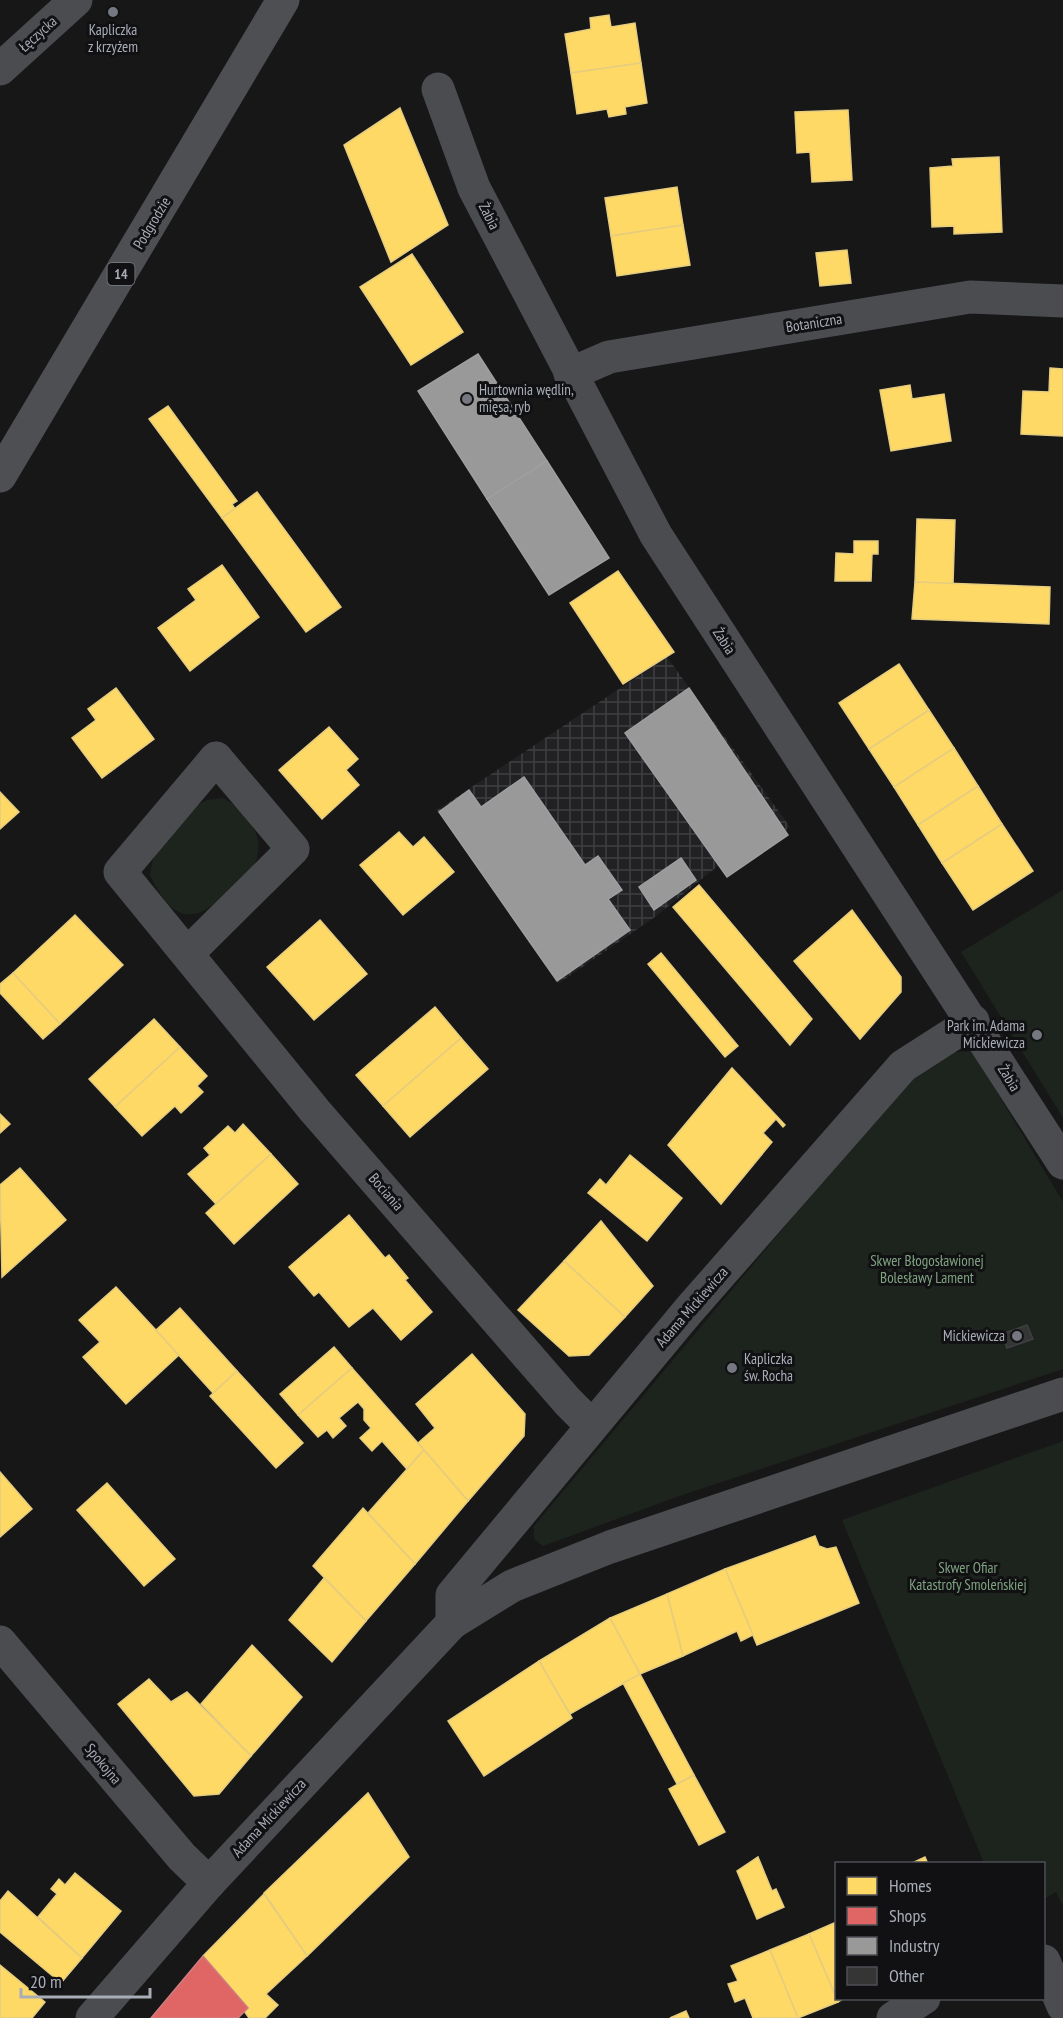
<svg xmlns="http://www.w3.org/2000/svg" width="1063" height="2018" viewBox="0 0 1063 2018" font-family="'PT Sans Narrow',sans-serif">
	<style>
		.industrial { fill: url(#industrial-grid) }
		.green { fill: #1d241e }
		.homes { fill: #ffd966; stroke: #e5cc7f; stroke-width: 1.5 }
		.shops { fill: #e06666; stroke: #cf7b7f; stroke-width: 1.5 }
		.industry { fill: #999; stroke: #9e9fa2; stroke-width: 1.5 }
		.building { fill: #353536; stroke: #3f4043; stroke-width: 1.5 }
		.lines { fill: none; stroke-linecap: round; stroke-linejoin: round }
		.minor { stroke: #4b4c50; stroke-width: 33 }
		.primary { stroke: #4d4f52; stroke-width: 33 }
		.poi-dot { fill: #757880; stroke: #111113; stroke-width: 2 }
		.labels { text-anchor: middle; stroke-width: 6; stroke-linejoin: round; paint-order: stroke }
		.shield { fill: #111113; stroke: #7b7e86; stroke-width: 1.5 }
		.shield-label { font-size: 14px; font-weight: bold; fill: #a8adb8 }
		.poi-label { font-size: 15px; fill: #a8adb8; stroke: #111113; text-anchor: start }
		.street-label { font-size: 15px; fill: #a8adb8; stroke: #111113 }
		.park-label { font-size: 15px; fill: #7fa381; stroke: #111113 }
	</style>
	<defs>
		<pattern id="industrial-grid" width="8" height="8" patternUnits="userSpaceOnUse" patternTransform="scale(1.5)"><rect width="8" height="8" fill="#212123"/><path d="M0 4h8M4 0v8" fill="none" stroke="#3e3f41"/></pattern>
	</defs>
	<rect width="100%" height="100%" fill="#171717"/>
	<path class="industrial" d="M 667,657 L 790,827 L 727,874 L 719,865 L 655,917 L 559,983 L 437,810 Z"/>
	<g class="green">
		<path d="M 223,798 C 247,810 268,839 254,865 C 217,903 184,949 150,875 L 154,853 L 197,805 L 207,800 Z"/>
		<path d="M 1063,890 L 1063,1118 L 961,952 Z"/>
		<path d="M 972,1051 L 1063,1202 L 1063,1369 L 685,1494 L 543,1546 L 534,1539 L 534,1526 L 849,1150 L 898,1087 L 943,1053 Z"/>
		<path d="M 1063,1441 L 1063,1906 L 1056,1892 L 1044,1899 L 1044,1864 L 984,1863 L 842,1520 Z"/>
	</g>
	<g class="homes">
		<path d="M 609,15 L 611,27 L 635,23 L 641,63 L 571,73 L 565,34 L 591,29 L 590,18 Z"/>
		<path d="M 641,63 L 647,103 L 625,107 L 626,114 L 609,117 L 607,109 L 577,114 L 571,73 Z"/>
		<path d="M 400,108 L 448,225 L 391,262 L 344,145 Z"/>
		<path d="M 848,110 L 852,180 L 812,182 L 810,152 L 797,153 L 795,112 Z"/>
		<path d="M 999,157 L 1002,232 L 954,234 L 954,226 L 932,227 L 930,168 L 953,166 L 952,159 Z"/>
		<path d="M 677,187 L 683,225 L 611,236 L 605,198 Z"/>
		<path d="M 683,225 L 690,265 L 617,276 L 611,236 Z"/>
		<path d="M 847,250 L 851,283 L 820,286 L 816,253 Z"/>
		<path d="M 412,254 L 463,332 L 411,365 L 360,287 Z"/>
		<path d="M 1050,368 L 1063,369 L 1063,436 L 1021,434 L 1023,391 L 1049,392 Z"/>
		<path d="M 910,385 L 912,399 L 944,394 L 951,441 L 891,451 L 880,390 Z"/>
		<path d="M 168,406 L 237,501 L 232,504 L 235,509 L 222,518 L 149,419 Z"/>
		<path d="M 257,492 L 341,607 L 306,632 L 222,518 Z"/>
		<path d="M 917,519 L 955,520 L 953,584 L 915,582 Z"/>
		<path d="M 854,541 L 878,541 L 878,554 L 872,554 L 871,581 L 835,581 L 836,553 L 854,554 Z"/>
		<path d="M 222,565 L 259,617 L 190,671 L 158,628 L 196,600 L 188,589 Z"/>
		<path d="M 618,571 L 674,652 L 623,684 L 570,603 Z"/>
		<path d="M 915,582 L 1050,587 L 1049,624 L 912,619 Z"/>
		<path d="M 899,664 L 929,710 L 869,749 L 839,703 Z"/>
		<path d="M 116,688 L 154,739 L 102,778 L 72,738 L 96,720 L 88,709 Z"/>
		<path d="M 929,710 L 954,748 L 894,787 L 869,749 Z"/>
		<path d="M 329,727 L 358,759 L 346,770 L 359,785 L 322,819 L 279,770 Z"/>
		<path d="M 954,748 L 978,786 L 918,825 L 894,787 Z"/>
		<path d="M 978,786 L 1002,824 L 942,863 L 918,825 Z"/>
		<path d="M 0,792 L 19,812 L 0,829 Z"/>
		<path d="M 1002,824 L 1033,871 L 973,910 L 942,863 Z"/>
		<path d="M 399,832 L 413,847 L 424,837 L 454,872 L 403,915 L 360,865 Z"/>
		<path d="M 699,885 L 812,1019 L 790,1045 L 673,907 Z"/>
		<path d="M 852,910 L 901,977 L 901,992 L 860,1039 L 794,961 Z"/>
		<path d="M 75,915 L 123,965 L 60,1024 L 13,973 Z"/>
		<path d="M 320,920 L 367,974 L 314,1020 L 267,967 Z"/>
		<path d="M 661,953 L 738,1046 L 725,1057 L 648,964 Z"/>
		<path d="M 13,973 L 60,1024 L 43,1039 L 0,993 L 0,984 Z"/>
		<path d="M 435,1007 L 461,1038 L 383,1106 L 356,1075 Z"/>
		<path d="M 154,1019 L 180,1047 L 115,1107 L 89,1079 Z"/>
		<path d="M 461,1038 L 488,1069 L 410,1137 L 383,1106 Z"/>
		<path d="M 180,1047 L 207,1076 L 197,1086 L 203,1092 L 181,1113 L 175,1106 L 142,1136 L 115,1107 Z"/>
		<path d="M 732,1068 L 785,1125 L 783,1127 L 776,1119 L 763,1133 L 772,1142 L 721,1204 L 668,1145 Z"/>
		<path d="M 0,1114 L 10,1124 L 0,1133 Z"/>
		<path d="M 243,1124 L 271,1154 L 216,1204 L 188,1174 L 210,1155 L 204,1148 L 228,1126 L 235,1133 Z"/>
		<path d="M 271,1154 L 298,1184 L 234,1244 L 206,1213 Z"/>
		<path d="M 630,1155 L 682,1198 L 647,1241 L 588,1193 L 600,1179 L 606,1185 Z"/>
		<path d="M 20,1168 L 66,1220 L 2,1277 L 0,1185 Z"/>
		<path d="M 349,1215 L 385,1258 L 389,1255 L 408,1278 L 405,1280 L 432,1312 L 401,1340 L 373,1308 L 349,1327 L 319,1292 L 314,1296 L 289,1267 Z"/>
		<path d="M 601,1221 L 653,1286 L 625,1317 L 564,1261 Z"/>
		<path d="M 564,1261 L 625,1317 L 589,1355 L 569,1356 L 518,1310 Z"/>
		<path d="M 116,1287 L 179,1355 L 126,1404 L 83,1357 L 100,1342 L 79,1320 Z"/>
		<path d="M 180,1308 L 237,1371 L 213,1393 L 156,1330 Z"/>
		<path d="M 334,1347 L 352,1368 L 298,1415 L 280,1394 Z"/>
		<path d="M 472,1354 L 525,1414 L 524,1436 L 468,1501 L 418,1443 L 435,1428 L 416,1404 Z"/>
		<path d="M 352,1368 L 424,1450 L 407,1469 L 382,1441 L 372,1451 L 360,1438 L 371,1428 L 364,1420 L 364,1409 L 358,1402 L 339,1418 L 346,1426 L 333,1438 L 327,1430 L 318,1437 L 298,1415 Z"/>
		<path d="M 237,1371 L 303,1443 L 276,1468 L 210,1396 Z"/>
		<path d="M 424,1450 L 468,1501 L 415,1564 L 368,1513 Z"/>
		<path d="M 0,1472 L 32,1509 L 0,1537 Z"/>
		<path d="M 107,1483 L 175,1559 L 144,1586 L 77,1510 Z"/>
		<path d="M 363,1508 L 415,1564 L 366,1621 L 313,1566 Z"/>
		<path d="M 815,1536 L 819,1546 L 827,1549 L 836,1547 L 859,1603 L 757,1645 L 725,1569 Z"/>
		<path d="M 725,1569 L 753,1635 L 741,1641 L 737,1631 L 683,1656 L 667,1594 Z"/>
		<path d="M 324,1578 L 366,1621 L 332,1662 L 289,1620 Z"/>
		<path d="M 667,1594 L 683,1656 L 640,1674 L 610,1618 Z"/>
		<path d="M 610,1618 L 640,1674 L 570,1714 L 539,1661 Z"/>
		<path d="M 252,1645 L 302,1697 L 251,1756 L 201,1704 Z"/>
		<path d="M 539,1661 L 572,1718 L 484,1776 L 448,1721 Z"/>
		<path d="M 640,1674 L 694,1775 L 677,1784 L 623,1683 Z"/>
		<path d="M 149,1679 L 171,1702 L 187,1692 L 251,1756 L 219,1794 L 194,1796 L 118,1704 Z"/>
		<path d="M 694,1775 L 725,1832 L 699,1845 L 669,1789 Z"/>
		<path d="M 368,1793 L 409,1857 L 307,1956 L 264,1893 Z"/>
		<path d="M 758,1857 L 772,1891 L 776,1889 L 784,1907 L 757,1919 L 737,1871 Z"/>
		<path d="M 925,1857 L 928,1864 L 910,1864 Z"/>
		<path d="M 75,1873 L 121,1911 L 82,1958 L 38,1917 L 57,1894 L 51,1889 L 59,1879 L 65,1885 Z"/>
		<path d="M 8,1891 L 82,1958 L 61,1983 L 0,1932 L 0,1901 Z"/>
		<path d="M 264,1894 L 307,1956 L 266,1994 L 278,2005 L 265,2018 L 249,2018 L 244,2011 L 248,2008 L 203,1956 Z"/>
		<path d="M 834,1923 L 836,1929 L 836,1998 L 845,1998 L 838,2002 L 809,1934 Z"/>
		<path d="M 809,1934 L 838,2002 L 798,2018 L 770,1950 Z"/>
		<path d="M 770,1950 L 798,2018 L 753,2018 L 745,1998 L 735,2002 L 728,1984 L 738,1981 L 731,1966 Z"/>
		<path d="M 0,1965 L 45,2002 L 32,2018 L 0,2018 Z"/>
		<path d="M 686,2011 L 689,2018 L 670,2018 Z"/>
	</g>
	<path class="shops" d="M 203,1956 L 248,2008 L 238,2018 L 151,2018 Z"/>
	<g class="industry">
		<path d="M 478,354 L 547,461 L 487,499 L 418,391 Z"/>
		<path d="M 547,461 L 609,558 L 549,595 L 487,499 Z"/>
		<path d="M 689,688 L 788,835 L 727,877 L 625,733 Z"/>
		<path d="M 524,777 L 585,865 L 598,856 L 622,890 L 608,899 L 630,930 L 557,981 L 439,812 L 469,790 L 481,807 Z"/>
		<path d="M 681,858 L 696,880 L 654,910 L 639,887 Z"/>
	</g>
	<path class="building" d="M 1027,1325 L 1033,1339 L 1007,1348 L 1002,1334 Z"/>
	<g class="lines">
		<g class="minor">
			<path d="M 0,69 L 76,0"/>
			<path d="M 438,89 L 474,188 L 656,535 L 1063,1163"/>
			<path d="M 570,374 L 609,357 L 970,297 L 1063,301"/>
			<path d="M 188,953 L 293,849 L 216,758 L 120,872 L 315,1111 L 568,1402 L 591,1425"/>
			<path d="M 452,1623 L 452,1595 L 689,1310 L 903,1066 L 973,1021"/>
			<path d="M 0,1642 L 182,1857 L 209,1883"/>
			<path d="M 1044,1961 L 1063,2006"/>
			<path d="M 92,2018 L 209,1883 L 452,1623 L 512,1586 L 610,1547 L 1063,1394"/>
			<path d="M 893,2018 L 924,1998"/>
		</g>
		<path class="primary" d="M 0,476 L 283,0"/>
	</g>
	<g class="poi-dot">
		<circle cx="113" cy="12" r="6"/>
		<circle cx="467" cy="399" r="6"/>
		<circle cx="1037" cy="1035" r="6"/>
		<circle cx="1017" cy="1336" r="6"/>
		<circle cx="732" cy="1368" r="6"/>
	</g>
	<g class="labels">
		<rect class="shield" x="107.5" y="263" width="27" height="22" rx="4.5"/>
		<g class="shield-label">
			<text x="121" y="279">14</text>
		</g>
		<g class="poi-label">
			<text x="113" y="35" text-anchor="middle">Kapliczka<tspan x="113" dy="17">z krzyżem</tspan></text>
			<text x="479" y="395">Hurtownia wędlin,<tspan x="479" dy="17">mięsa, ryb</tspan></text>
			<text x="1025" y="1031" text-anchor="end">Park im. Adama<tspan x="1025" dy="17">Mickiewicza</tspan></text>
			<text x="1005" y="1341" text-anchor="end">Mickiewicza</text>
			<text x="744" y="1364">Kapliczka<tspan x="744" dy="17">św. Rocha</tspan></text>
		</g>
		<g class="street-label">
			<text transform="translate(38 34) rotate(-42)" y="5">Łęczycka</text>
			<text transform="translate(489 216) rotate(63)" y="5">Żabia</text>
			<text transform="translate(152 223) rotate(-59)" y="5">Podgrodzie</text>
			<text transform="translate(814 323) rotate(-9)" y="5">Botaniczna</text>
			<text transform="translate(724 641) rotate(57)" y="5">Żabia</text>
			<text transform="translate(1009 1078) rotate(58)" y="5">Żabia</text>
			<text transform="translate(386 1192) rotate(49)" y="5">Bociania</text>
			<text transform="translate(692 1307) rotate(-49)" y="5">Adama Mickiewicza</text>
			<text transform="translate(103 1764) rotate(50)" y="5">Spokojna</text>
			<text transform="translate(269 1818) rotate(-47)" y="5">Adama Mickiewicza</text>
		</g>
		<g class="park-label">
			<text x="927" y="1266">Skwer Błogosławionej<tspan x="927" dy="17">Bolesławy Lament</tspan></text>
			<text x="968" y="1573">Skwer Ofiar<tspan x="968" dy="17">Katastrofy Smoleńskiej</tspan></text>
		</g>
	</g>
	<rect x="835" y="1862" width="210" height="138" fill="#111113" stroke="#4d4f55" stroke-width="1.5"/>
	<rect x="847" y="1877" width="30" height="18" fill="#ffd966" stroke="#4d4f55" stroke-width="1.5"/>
	<text x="889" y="1892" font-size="18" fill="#a8adb8">Homes</text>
	<rect x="847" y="1907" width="30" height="18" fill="#e06666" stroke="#4d4f55" stroke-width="1.5"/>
	<text x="889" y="1922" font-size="18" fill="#a8adb8">Shops</text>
	<rect x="847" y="1937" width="30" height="18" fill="#999999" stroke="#4d4f55" stroke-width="1.5"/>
	<text x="889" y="1952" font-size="18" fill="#a8adb8">Industry</text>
	<rect x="847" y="1967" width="30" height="18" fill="#353536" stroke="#4d4f55" stroke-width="1.5"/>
	<text x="889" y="1982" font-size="18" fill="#a8adb8">Other</text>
	<path d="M21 1988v9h129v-9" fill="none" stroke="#a8adb8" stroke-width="3"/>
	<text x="30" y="1988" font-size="18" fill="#a8adb8" stroke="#111113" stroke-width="4.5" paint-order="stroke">20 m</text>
</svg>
